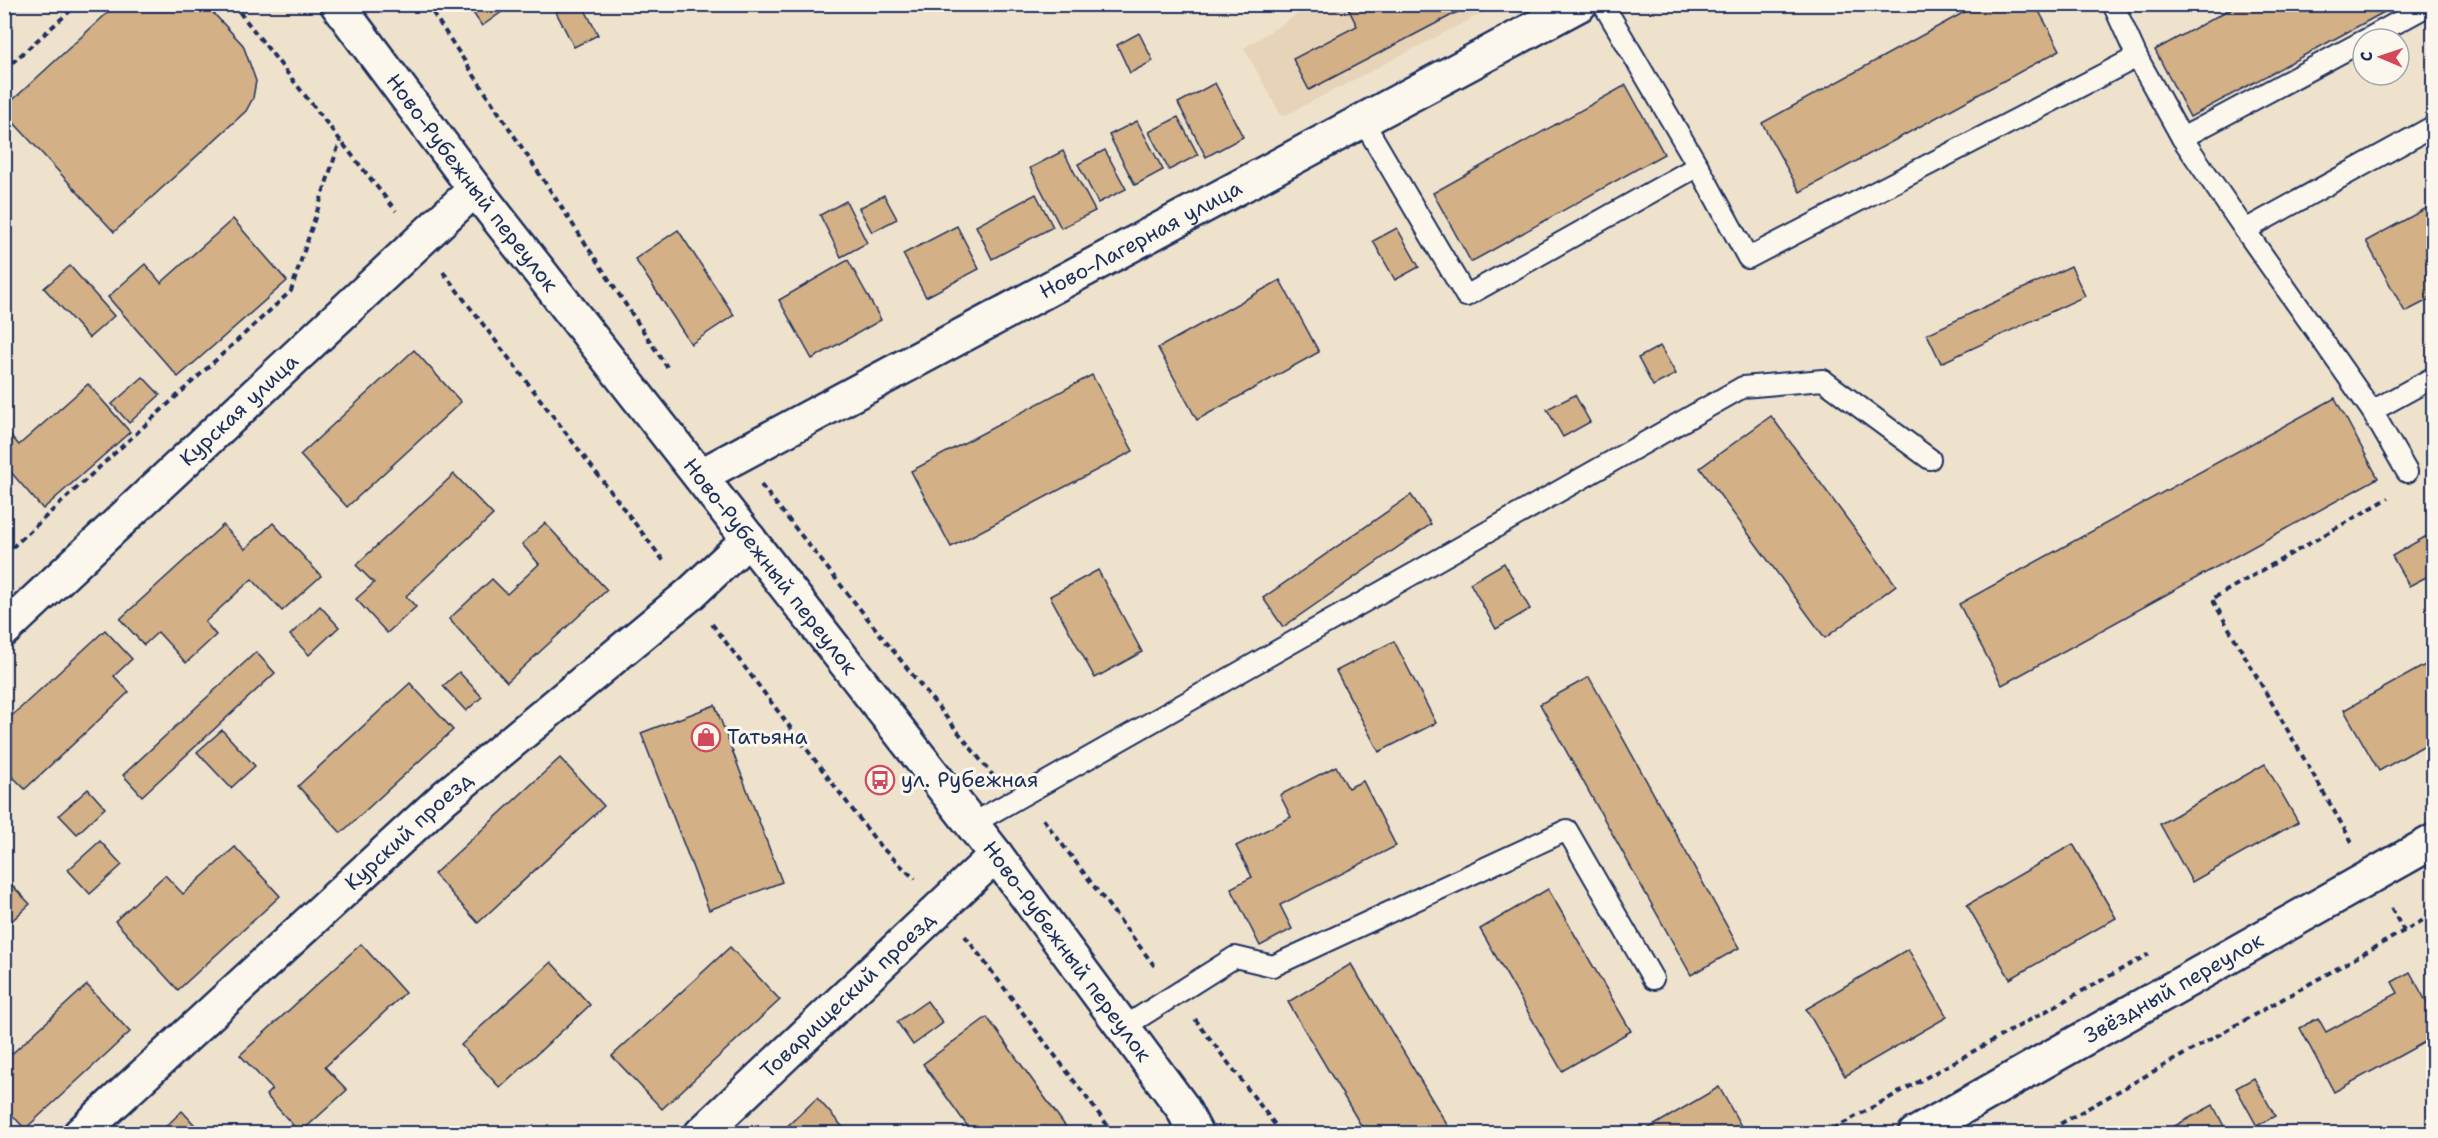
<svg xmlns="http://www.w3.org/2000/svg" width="2438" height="1138" viewBox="0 0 2438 1138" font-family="'Shantell Sans',sans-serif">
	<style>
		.built { fill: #e7d3b7 }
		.building { fill: #d3b085; stroke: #1b2f5e; stroke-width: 1.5 }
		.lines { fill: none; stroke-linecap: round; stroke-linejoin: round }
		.service-casing { stroke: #1b2f5e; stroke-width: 24 }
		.minor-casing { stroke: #1b2f5e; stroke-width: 38 }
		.path { stroke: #1b2f5e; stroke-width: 4; stroke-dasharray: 6 4.5; stroke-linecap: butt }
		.service { stroke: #fbf7ec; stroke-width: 20 }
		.minor { stroke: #fbf7ec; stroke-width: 33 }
		.labels { text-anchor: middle; stroke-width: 6; stroke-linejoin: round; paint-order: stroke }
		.street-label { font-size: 21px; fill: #1b2f5e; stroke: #fbf7ec }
		.poi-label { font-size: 21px; fill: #1b2f5e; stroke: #fbf7ec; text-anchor: start }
	</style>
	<rect width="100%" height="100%" fill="#efe2cd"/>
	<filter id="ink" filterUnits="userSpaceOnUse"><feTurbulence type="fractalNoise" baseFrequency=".0167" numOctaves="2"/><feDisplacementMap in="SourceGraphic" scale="12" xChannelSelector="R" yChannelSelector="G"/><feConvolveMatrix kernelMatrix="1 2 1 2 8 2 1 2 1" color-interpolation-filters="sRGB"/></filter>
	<g filter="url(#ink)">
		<path class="built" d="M 1312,5 L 1498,5 L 1282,117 L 1244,48 Z"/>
		<g class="building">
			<path d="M 117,4 L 205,4 L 243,45 L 256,81 L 253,98 L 246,111 L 114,232 L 4,112 L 4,108 Z"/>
			<path d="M 467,4 L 513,4 L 482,26 Z"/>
			<path d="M 571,4 L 582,4 L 598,35 L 574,47 L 556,12 Z"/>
			<path d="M 1346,4 L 1473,4 L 1309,90 L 1293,59 L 1357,26 Z"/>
			<path d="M 1979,4 L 2035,4 L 2060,50 L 1800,192 L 1762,123 Z"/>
			<path d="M 2239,4 L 2399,4 L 2190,117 L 2155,50 Z"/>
			<path d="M 1139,33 L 1153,61 L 1130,73 L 1117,45 Z"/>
			<path d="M 1215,83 L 1243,137 L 1206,157 L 1178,103 Z"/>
			<path d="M 1626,85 L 1664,154 L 1471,262 L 1433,193 Z"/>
			<path d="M 1178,117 L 1198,155 L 1169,170 L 1149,132 Z"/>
			<path d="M 1137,121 L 1163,170 L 1135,185 L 1109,135 Z"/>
			<path d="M 1105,150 L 1126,189 L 1098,203 L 1078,164 Z"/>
			<path d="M 1063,151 L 1095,211 L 1061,228 L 1030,168 Z"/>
			<path d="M 1036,194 L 1053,227 L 992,259 L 976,226 Z"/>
			<path d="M 884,195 L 897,219 L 872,232 L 859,208 Z"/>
			<path d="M 846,201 L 867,243 L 841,257 L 820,215 Z"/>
			<path d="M 2434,204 L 2434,297 L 2405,312 L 2366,241 Z"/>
			<path d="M 233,219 L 287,281 L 178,377 L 108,297 L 145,264 L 161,283 Z"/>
			<path d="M 957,226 L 979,269 L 926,297 L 903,254 Z"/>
			<path d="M 1397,228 L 1419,267 L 1395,280 L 1373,241 Z"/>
			<path d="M 678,230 L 734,315 L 691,344 L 635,259 Z"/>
			<path d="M 848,260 L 881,320 L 812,359 L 779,300 Z"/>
			<path d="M 70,266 L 114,316 L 89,338 L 44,288 Z"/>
			<path d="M 2071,266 L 2085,296 L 1941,363 L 1927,334 Z"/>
			<path d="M 1280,280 L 1319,352 L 1197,420 L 1158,348 Z"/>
			<path d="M 1660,346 L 1676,374 L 1653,386 L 1638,358 Z"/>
			<path d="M 414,350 L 461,402 L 347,507 L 300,455 Z"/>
			<path d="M 1092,375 L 1133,451 L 951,547 L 911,471 Z"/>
			<path d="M 143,377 L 160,395 L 129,423 L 112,404 Z"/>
			<path d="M 88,384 L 130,432 L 43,509 L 9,470 L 4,474 L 4,428 L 19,445 Z"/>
			<path d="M 1575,395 L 1590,422 L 1563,437 L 1547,409 Z"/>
			<path d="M 2335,398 L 2378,478 L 2002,685 L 1959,604 Z"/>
			<path d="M 1771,416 L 1896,585 L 1825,638 L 1700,468 Z"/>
			<path d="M 454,474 L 493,515 L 406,596 L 416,607 L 387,633 L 356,599 L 374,583 L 356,565 Z"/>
			<path d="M 1411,495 L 1431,524 L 1283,627 L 1263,598 Z"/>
			<path d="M 273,523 L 321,576 L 282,611 L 252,579 L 205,622 L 216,635 L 186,663 L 158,632 L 144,645 L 120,619 L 223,525 L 245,549 Z"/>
			<path d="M 545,523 L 607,590 L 507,682 L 449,619 L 492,579 L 507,594 L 539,564 L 522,544 Z"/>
			<path d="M 2430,534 L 2434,540 L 2434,573 L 2409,586 L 2392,556 Z"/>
			<path d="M 1504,563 L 1530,609 L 1496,629 L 1470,583 Z"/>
			<path d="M 1098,570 L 1142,652 L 1095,678 L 1050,596 Z"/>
			<path d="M 320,606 L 339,627 L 309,655 L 290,635 Z"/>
			<path d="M 105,630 L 132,659 L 114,676 L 129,692 L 25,789 L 4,768 L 4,723 Z"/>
			<path d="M 1394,641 L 1436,723 L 1379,752 L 1336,671 Z"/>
			<path d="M 256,652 L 275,673 L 142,796 L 123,775 Z"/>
			<path d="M 2434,660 L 2434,740 L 2379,771 L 2344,710 Z"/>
			<path d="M 459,672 L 482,697 L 466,711 L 443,686 Z"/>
			<path d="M 1589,677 L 1739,948 L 1691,975 L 1540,704 Z"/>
			<path d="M 410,683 L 453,730 L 341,833 L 298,786 Z"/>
			<path d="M 715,705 L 782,882 L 709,910 L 641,733 Z"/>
			<path d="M 222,730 L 255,766 L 231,788 L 197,752 Z"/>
			<path d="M 560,758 L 604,806 L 478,923 L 434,874 Z"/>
			<path d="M 2265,764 L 2298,822 L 2192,882 L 2160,824 Z"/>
			<path d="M 1336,766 L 1348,788 L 1363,781 L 1396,846 L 1280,905 L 1292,929 L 1260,946 L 1231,888 L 1252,877 L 1236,846 L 1291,817 L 1280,795 Z"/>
			<path d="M 88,789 L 105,808 L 77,834 L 59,815 Z"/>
			<path d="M 100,841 L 122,865 L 90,894 L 68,870 Z"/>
			<path d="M 2073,844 L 2116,918 L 2010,979 L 1967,905 Z"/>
			<path d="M 235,847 L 280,896 L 178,990 L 115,921 L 165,875 L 183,894 Z"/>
			<path d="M 4,877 L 30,904 L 4,928 Z"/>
			<path d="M 1548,889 L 1631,1031 L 1562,1071 L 1480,929 Z"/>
			<path d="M 361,944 L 405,993 L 325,1067 L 347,1090 L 300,1133 L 266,1095 L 272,1089 L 240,1055 Z"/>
			<path d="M 730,947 L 780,1000 L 662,1109 L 612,1056 Z"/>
			<path d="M 1908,949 L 1947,1017 L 1845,1076 L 1806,1009 Z"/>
			<path d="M 551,962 L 590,1005 L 500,1088 L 461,1045 Z"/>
			<path d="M 1351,964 L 1449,1128 L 1440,1134 L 1366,1134 L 1288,1002 Z"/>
			<path d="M 2410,972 L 2434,1016 L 2434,1037 L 2334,1092 L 2300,1028 L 2318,1018 L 2326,1032 L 2398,993 L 2392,982 Z"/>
			<path d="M 87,985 L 130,1032 L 25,1129 L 4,1106 L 4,1061 Z"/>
			<path d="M 927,1001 L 943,1023 L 913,1045 L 897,1022 Z"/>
			<path d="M 987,1017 L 1071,1134 L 973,1134 L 923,1064 Z"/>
			<path d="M 2254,1078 L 2275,1116 L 2257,1126 L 2236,1088 Z"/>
			<path d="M 1719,1087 L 1741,1126 L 1729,1134 L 1639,1134 Z"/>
			<path d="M 817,1098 L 849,1134 L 779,1134 Z"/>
			<path d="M 2213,1105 L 2228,1134 L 2160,1134 Z"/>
			<path d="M 182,1111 L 203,1134 L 158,1134 Z"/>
			<path d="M 548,1125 L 555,1134 L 538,1134 Z"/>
			<path d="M 2434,1127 L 2434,1134 L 2421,1134 Z"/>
		</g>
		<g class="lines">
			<g class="service-casing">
				<g id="service">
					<path d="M 2367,39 L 2431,4"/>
					<path d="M 2137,57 L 2182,138 L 2363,41"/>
					<path d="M 1363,121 L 1466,296 L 1698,166 L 1603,4"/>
					<path d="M 2182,138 L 2245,230 L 2434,126"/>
					<path d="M 1698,166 L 1748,258 L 2137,57 L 2113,4"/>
					<path d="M 2245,230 L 2372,411 L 2407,472"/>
					<path d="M 2372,411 L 2434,377"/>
					<path d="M 972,824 L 1743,387 L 1823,380 L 1930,459"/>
					<path d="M 1124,1027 L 1235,957 L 1273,966 L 1567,830 L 1653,979"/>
				</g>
			</g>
			<g class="minor-casing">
				<g id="minor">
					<path id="s1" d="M 337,4 L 475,189 L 996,855 L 1182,1107 L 1196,1134"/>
					<path id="s2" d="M 700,476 L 1580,4"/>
					<path id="s3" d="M 4,630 L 475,189"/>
					<path id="s4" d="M 80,1134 L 445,797 L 690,594 L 749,539"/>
					<path id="s5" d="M 701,1134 L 996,855"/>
					<path id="s6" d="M 1915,1134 L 2434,841"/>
				</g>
			</g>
			<g class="path">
				<path d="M 233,4 L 396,211"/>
				<path d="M 427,4 L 667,367"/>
				<path d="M 4,70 L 78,4"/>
				<path d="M 443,272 L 666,564"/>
				<path d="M 761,485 L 994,777"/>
				<path d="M 4,555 L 291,291 L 340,141"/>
				<path d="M 712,624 L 880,846 L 915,879"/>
				<path d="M 1043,819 L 1156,968"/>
				<path d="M 2352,842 L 2212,599 L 2389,498"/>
				<path d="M 2391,908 L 2404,931"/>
				<path d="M 965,936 L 1114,1134"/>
				<path d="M 1195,1019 L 1282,1134"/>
				<path d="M 1824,1134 L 2149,954"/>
				<path d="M 2042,1134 L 2434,914"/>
			</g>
			<use href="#service" class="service"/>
			<use href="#minor" class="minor"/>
		</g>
	</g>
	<defs>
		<g id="shop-ring" transform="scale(1.5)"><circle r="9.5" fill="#fbf7ec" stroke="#d1495b" stroke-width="1.5"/><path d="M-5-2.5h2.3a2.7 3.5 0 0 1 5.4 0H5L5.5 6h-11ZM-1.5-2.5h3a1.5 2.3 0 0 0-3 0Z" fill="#d1495b"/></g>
		<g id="bus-ring" transform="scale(1.5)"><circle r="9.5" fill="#fbf7ec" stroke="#d1495b" stroke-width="1.5"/><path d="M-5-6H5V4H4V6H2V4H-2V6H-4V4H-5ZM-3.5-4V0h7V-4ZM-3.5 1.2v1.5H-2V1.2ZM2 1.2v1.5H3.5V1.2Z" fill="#d1495b"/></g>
	</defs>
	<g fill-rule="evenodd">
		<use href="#shop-ring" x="706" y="737"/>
		<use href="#bus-ring" x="880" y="780"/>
	</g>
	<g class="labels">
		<g class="street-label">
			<text dy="7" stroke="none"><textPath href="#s1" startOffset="224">Ново-Рубежный переулок</textPath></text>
			<text dy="7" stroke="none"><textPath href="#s2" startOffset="500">Ново-Лагерная улица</textPath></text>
			<text dy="7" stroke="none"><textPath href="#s3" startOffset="322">Курская улица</textPath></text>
			<text dy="7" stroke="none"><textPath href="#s1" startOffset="710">Ново-Рубежный переулок</textPath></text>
			<text dy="7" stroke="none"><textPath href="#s4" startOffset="447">Курский проезд</textPath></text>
			<text dy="7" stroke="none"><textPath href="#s1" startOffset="1196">Ново-Рубежный переулок</textPath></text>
			<text dy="7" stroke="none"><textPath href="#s6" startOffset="297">Звёздный переулок</textPath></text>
			<text dy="7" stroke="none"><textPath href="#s5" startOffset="202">Товарищеский проезд</textPath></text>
		</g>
		<g class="poi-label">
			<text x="727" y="744">Татьяна</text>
			<text x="901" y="787">ул. Рубежная</text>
		</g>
	</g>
	<rect width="2438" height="1138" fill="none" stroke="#fbf7ec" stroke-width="24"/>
	<rect x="12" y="12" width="2414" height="1114" fill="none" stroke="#1b2f5e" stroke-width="2" filter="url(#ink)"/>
	<g transform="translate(2381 57) rotate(272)"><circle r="28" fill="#fbf7ec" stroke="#a1a7b3" stroke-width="1.5"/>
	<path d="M0-4.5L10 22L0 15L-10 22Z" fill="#d1495b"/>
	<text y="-9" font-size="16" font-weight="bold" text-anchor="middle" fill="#1b2f5e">С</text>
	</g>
</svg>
